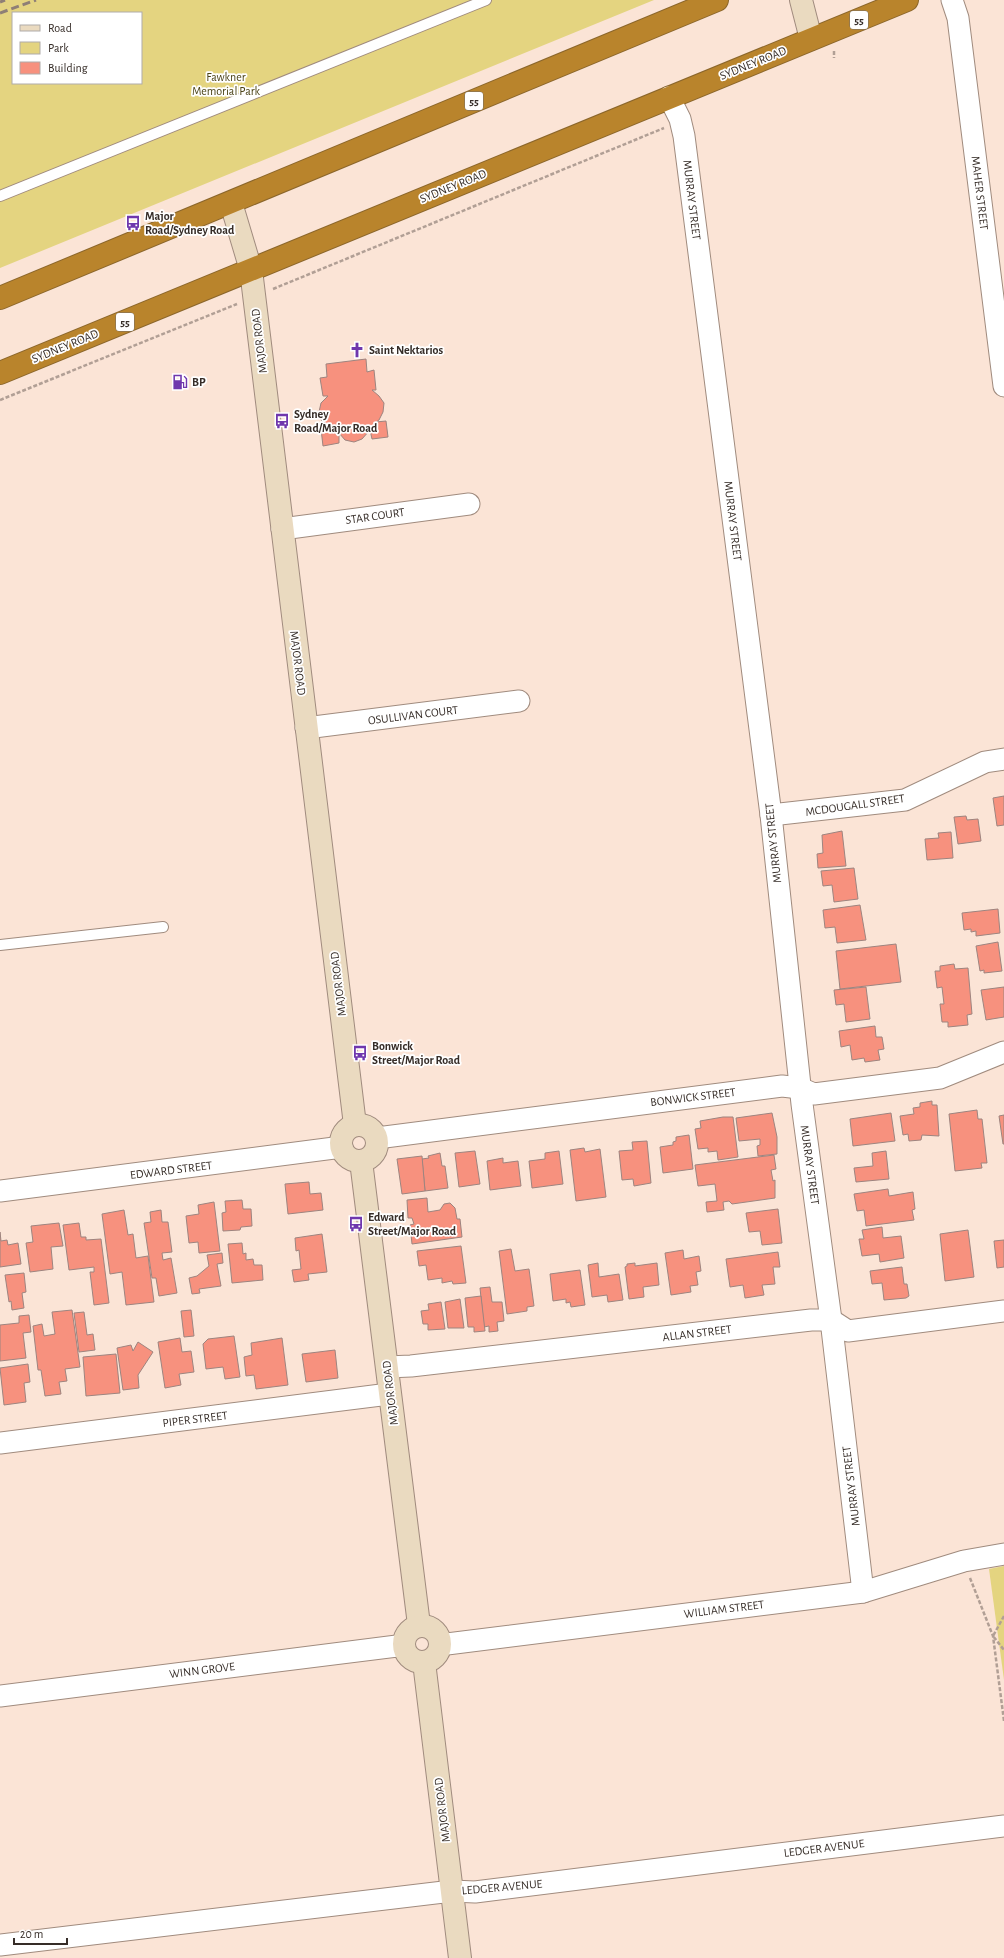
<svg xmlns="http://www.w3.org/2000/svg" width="1004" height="1958" viewBox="0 0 1004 1958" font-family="'Alegreya Sans',sans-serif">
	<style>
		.green { fill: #e4d480; fill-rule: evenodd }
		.building { fill: #f7917e; stroke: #9d847f }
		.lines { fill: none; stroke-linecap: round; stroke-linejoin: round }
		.lane-casing { stroke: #a08b7e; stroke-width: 12 }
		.street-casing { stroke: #a08b7e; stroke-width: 23 }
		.secondary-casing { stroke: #a08b7e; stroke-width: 24 }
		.highway-casing { stroke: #8b662b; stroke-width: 24 }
		.path { stroke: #b19f95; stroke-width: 2.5; stroke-dasharray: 4 2; stroke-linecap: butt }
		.lane { stroke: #fff; stroke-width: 10 }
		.street { stroke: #fff; stroke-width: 21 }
		.secondary { stroke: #eadac0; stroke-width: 22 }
		.highway { stroke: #b9842c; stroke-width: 22 }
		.rail { stroke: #8e7f76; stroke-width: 3; stroke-dasharray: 8 4; stroke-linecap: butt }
		.labels { text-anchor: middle; stroke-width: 3.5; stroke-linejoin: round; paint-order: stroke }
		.shield { fill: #fff; stroke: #726c68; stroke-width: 1 }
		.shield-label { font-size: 11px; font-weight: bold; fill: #362d28 }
		.street-label { font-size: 12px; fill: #362d28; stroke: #fff }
		.park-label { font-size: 12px; fill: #4a4216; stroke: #fff }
		.poi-label { font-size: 12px; font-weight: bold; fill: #362d28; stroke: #fff; text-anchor: start }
	</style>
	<rect width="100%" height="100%" fill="#fbe4d6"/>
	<g class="green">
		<path d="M 0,0 L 654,0 L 0,268 ZM 13,13 L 141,13 L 141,83 L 13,83 Z"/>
		<path d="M 1004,1566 L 1004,1680 L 989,1569 Z"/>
	</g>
	<g class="building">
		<path d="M 366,359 L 367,372 L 374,370 L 376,390 L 372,390 L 379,396 L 384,403 L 383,412 L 379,420 L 376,422 L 386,421 L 388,437 L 372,439 L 370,430 L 362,439 L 354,442 L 345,440 L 339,433 L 339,443 L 323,446 L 321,429 L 331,428 L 331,427 L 321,420 L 319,412 L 321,403 L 328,396 L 323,396 L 320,378 L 327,377 L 326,364 Z"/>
		<path d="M 1004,796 L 1004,825 L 997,826 L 993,798 Z"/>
		<path d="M 966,816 L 967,820 L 978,819 L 981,841 L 958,844 L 954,817 Z"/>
		<path d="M 842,831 L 846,866 L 818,868 L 817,854 L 823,853 L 822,835 Z"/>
		<path d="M 951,832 L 953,858 L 927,860 L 925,839 L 939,838 L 938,833 Z"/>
		<path d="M 854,868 L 858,899 L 834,902 L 832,885 L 823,886 L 821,871 Z"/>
		<path d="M 860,905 L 866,940 L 837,943 L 835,927 L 825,928 L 823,910 Z"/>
		<path d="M 998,909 L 1000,933 L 976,936 L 976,931 L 971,932 L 971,929 L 964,930 L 962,913 Z"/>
		<path d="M 998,942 L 1002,971 L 984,973 L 984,970 L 980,971 L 976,946 Z"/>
		<path d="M 896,944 L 901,982 L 840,989 L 836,951 Z"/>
		<path d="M 954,964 L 955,969 L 968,968 L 972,1014 L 967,1015 L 968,1025 L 948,1027 L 948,1022 L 942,1022 L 940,1004 L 944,1004 L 942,987 L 937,988 L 935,971 L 940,971 L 940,966 Z"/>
		<path d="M 866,987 L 870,1019 L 846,1022 L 844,1004 L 836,1005 L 834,990 Z"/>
		<path d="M 1004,987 L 1004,1017 L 986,1020 L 981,990 Z"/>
		<path d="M 875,1026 L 876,1037 L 882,1037 L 884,1049 L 878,1050 L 880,1060 L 865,1062 L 864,1058 L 852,1060 L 850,1045 L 841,1047 L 839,1031 Z"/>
		<path d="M 932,1101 L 932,1105 L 937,1105 L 939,1136 L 922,1135 L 921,1140 L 909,1141 L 908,1134 L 903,1135 L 900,1116 L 914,1114 L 913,1108 L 920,1107 L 920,1103 Z"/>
		<path d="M 977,1110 L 978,1119 L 982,1119 L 987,1163 L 981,1163 L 982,1168 L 955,1171 L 949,1114 Z"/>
		<path d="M 772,1113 L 777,1137 L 777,1154 L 758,1156 L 757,1146 L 760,1145 L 760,1139 L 739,1141 L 736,1118 Z"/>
		<path d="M 891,1113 L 895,1141 L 853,1146 L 850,1119 Z"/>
		<path d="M 1004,1115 L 1004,1144 L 1003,1144 L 999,1116 Z"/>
		<path d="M 723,1117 L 733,1117 L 738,1157 L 718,1160 L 717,1151 L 708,1152 L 708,1148 L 698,1149 L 695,1129 L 701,1128 L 700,1121 Z"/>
		<path d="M 689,1135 L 693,1169 L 663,1173 L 660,1147 L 673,1145 L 673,1142 L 676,1141 L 676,1137 Z"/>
		<path d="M 647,1141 L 651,1183 L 634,1186 L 633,1179 L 622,1180 L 619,1151 L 633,1150 L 632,1142 Z"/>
		<path d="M 584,1148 L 585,1152 L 600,1149 L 606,1197 L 576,1201 L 570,1150 Z"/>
		<path d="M 475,1151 L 480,1184 L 459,1187 L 455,1153 Z"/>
		<path d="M 559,1151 L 563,1184 L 532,1188 L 529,1161 L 545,1159 L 545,1153 Z"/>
		<path d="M 886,1151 L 889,1179 L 856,1182 L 854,1168 L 873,1166 L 872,1153 Z"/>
		<path d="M 440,1153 L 442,1166 L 445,1166 L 448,1188 L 425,1191 L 422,1159 L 429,1158 L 428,1156 Z"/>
		<path d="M 774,1155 L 776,1169 L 771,1170 L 773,1181 L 775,1180 L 775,1198 L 732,1204 L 729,1201 L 723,1202 L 724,1210 L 707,1212 L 706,1202 L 717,1201 L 715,1184 L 698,1186 L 695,1165 Z"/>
		<path d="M 422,1156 L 425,1191 L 402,1194 L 397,1159 Z"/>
		<path d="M 503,1158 L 503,1163 L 518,1161 L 521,1186 L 490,1190 L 487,1161 Z"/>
		<path d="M 309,1182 L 310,1194 L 321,1193 L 323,1210 L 288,1214 L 285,1184 Z"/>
		<path d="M 888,1189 L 889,1196 L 913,1192 L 915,1209 L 912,1210 L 914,1220 L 866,1226 L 864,1210 L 857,1211 L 854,1194 Z"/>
		<path d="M 427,1198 L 428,1212 L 440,1210 L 444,1204 L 450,1203 L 455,1208 L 457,1219 L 460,1219 L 462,1237 L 412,1244 L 410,1225 L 414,1224 L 412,1218 L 408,1218 L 407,1200 Z"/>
		<path d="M 242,1200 L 243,1209 L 251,1209 L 252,1226 L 241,1227 L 240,1230 L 223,1231 L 222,1213 L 226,1212 L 225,1201 Z"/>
		<path d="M 214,1202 L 220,1251 L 199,1253 L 198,1242 L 189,1243 L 186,1216 L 199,1214 L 198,1205 Z"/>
		<path d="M 778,1209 L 782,1243 L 762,1245 L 760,1231 L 749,1232 L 746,1213 Z"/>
		<path d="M 124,1210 L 128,1235 L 133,1234 L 136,1258 L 148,1256 L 154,1302 L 126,1305 L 122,1272 L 110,1274 L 102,1214 Z"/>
		<path d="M 161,1210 L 162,1222 L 168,1222 L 172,1252 L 162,1253 L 163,1260 L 171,1258 L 177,1293 L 159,1296 L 156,1278 L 152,1278 L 144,1223 L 151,1222 L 150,1212 Z"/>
		<path d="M 59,1223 L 63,1246 L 51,1247 L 53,1269 L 30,1272 L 26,1243 L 33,1242 L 31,1226 Z"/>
		<path d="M 79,1223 L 81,1237 L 86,1237 L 86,1240 L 101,1239 L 109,1303 L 94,1305 L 90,1272 L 94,1272 L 94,1267 L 69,1270 L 63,1225 Z"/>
		<path d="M 882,1227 L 883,1238 L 901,1236 L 904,1258 L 880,1262 L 879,1254 L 862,1256 L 859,1239 L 864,1239 L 862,1230 Z"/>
		<path d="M 968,1230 L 974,1277 L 945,1281 L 940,1234 Z"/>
		<path d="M 0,1232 L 1,1241 L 7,1240 L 8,1245 L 18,1243 L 21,1264 L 0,1267 Z"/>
		<path d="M 322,1234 L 327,1272 L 308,1274 L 309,1280 L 294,1282 L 292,1270 L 301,1269 L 299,1250 L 296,1251 L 295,1238 Z"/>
		<path d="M 1004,1240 L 1004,1267 L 997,1268 L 994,1241 Z"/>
		<path d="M 242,1243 L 243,1254 L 246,1253 L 246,1260 L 253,1259 L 254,1265 L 262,1265 L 263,1280 L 232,1283 L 228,1244 Z"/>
		<path d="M 461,1246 L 466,1283 L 453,1284 L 452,1281 L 442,1283 L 442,1278 L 428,1280 L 426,1265 L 419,1266 L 417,1251 Z"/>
		<path d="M 511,1249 L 515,1271 L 529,1269 L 534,1306 L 527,1307 L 527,1311 L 507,1314 L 499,1251 Z"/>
		<path d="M 683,1250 L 684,1259 L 699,1256 L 701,1271 L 696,1272 L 698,1285 L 690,1286 L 691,1292 L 671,1295 L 665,1253 Z"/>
		<path d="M 778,1252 L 780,1267 L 773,1267 L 775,1284 L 762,1285 L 764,1295 L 745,1298 L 743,1285 L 730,1287 L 726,1259 Z"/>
		<path d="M 222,1253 L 223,1263 L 217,1264 L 221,1286 L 199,1289 L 200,1293 L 192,1294 L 189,1278 L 197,1276 L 209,1266 L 207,1255 Z"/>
		<path d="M 598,1263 L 599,1277 L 619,1274 L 623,1300 L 608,1302 L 607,1295 L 592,1297 L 588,1265 Z"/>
		<path d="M 635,1263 L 635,1266 L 657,1263 L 659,1285 L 643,1287 L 644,1297 L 629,1299 L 625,1267 L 627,1266 L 627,1264 Z"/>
		<path d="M 902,1267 L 904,1284 L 907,1284 L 909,1296 L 906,1298 L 884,1300 L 882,1283 L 872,1284 L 870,1271 Z"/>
		<path d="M 580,1270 L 585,1305 L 571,1307 L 570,1302 L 566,1303 L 566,1299 L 553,1301 L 550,1274 Z"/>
		<path d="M 24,1273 L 26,1292 L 22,1293 L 24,1308 L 12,1310 L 11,1301 L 9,1302 L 5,1275 Z"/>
		<path d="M 490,1287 L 492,1302 L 502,1302 L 504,1321 L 497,1322 L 498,1331 L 489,1332 L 489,1326 L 484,1327 L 480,1288 Z"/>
		<path d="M 481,1296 L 485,1331 L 474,1332 L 474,1327 L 468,1327 L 465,1298 Z"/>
		<path d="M 460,1299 L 464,1328 L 448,1328 L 445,1302 Z"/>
		<path d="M 441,1302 L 445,1329 L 428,1330 L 428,1324 L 423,1324 L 421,1311 L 429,1310 L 428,1304 Z"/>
		<path d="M 72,1310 L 80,1367 L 65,1369 L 67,1381 L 59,1382 L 61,1394 L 45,1396 L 41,1370 L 38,1370 L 33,1326 L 42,1324 L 44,1336 L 55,1334 L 52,1312 Z"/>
		<path d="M 191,1310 L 194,1336 L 184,1337 L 181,1311 Z"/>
		<path d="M 84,1312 L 87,1335 L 93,1334 L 95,1350 L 79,1352 L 74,1313 Z"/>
		<path d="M 29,1315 L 31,1332 L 23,1333 L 26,1358 L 0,1361 L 0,1325 L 19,1323 L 19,1316 Z"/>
		<path d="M 234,1336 L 240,1377 L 225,1379 L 223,1367 L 206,1369 L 203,1344 L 208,1339 Z"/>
		<path d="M 180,1338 L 182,1352 L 191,1351 L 194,1372 L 179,1374 L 181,1385 L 165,1388 L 158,1342 Z"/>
		<path d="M 282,1338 L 288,1385 L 256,1389 L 254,1375 L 246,1376 L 244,1357 L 252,1355 L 251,1343 Z"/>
		<path d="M 138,1342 L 153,1352 L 138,1375 L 139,1388 L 123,1390 L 117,1348 L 131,1345 L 133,1351 Z"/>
		<path d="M 335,1350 L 338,1378 L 306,1382 L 302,1354 Z"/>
		<path d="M 116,1354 L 120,1393 L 86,1396 L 83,1357 Z"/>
		<path d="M 28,1364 L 30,1382 L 24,1383 L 26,1402 L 4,1405 L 0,1368 Z"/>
	</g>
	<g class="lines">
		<g class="lane-casing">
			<g id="lane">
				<path d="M 0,196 L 486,0"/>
				<path d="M 0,945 L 163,927"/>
			</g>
		</g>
		<g class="street-casing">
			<g id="street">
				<path d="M 952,0 L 958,18 L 1004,386"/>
				<path d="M 669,97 L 680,119 L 684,136 L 771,815 L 802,1104 L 831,1320 L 863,1592"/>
				<path d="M 282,529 L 469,504"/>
				<path d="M 306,728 L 519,701"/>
				<path d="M 771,815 L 905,800 L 985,762 L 1004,759"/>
				<path d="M 377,1138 L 782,1086 L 800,1088 L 814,1094 L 940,1078 L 1004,1052"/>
				<path d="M 0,1191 L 342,1147"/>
				<path d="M 387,1367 L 411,1366 L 811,1320 L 831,1320 L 848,1331 L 1004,1311"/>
				<path d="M 0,1443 L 389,1394"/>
				<path d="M 440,1643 L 447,1644 L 863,1592 L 964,1561 L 1004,1554"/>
				<path d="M 0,1696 L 397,1646 L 404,1643"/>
				<path d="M 0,1945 L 452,1891 L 475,1892 L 1004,1826"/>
			</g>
		</g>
		<g class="secondary-casing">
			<g id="secondary">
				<path d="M 801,0 L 811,39"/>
				<path d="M 231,203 L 251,270 L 355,1125"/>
				<circle cx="359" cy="1143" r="18"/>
				<path d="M 361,1161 L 419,1625"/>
				<circle cx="422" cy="1644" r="18"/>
				<path d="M 424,1662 L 460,1958"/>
			</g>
		</g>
		<g class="highway-casing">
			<g id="highway">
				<path d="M 0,298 L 717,0"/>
				<path d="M 0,373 L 907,0"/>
			</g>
		</g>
		<g class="path">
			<path d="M 834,51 L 834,58"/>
			<path d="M 273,289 L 664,128"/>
			<path d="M 0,400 L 237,304"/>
			<path d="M 970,1578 L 993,1636 L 1004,1721"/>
			<path d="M 1004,1616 L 993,1636 L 1004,1650"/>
		</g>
		<use href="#lane" class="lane"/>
		<use href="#street" class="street"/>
		<use href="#secondary" class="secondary"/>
		<use href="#highway" class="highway"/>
		<g class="rail">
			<path d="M 0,2 L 5,0"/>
			<path d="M 0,13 L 36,0"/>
		</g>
	</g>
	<defs>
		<g id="bus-bare" transform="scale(1.2)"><path d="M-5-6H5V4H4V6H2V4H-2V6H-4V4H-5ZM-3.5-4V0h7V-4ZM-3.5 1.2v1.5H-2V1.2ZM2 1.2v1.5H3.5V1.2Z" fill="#6f37ad" stroke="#fff" stroke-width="2.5" paint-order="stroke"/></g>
		<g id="church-bare" transform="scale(1.2)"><path d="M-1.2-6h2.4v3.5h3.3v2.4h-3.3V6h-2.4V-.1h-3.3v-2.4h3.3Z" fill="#6f37ad" stroke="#fff" stroke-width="2.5" paint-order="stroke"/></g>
		<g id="fuel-bare" transform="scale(1.2)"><path d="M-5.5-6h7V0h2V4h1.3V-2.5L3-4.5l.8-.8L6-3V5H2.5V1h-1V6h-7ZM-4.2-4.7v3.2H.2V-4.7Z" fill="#6f37ad" stroke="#fff" stroke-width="2.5" paint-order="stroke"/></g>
	</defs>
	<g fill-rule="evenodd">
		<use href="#bus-bare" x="133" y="223"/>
		<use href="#church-bare" x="357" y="350"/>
		<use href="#fuel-bare" x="180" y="382"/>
		<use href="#bus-bare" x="282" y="421"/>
		<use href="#bus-bare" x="360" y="1053"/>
		<use href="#bus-bare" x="356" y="1224"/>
	</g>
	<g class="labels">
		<g class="shield">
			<rect x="850" y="11" width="18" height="18" rx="3"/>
			<rect x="465" y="92" width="18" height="18" rx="3"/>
			<rect x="116" y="313" width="18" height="18" rx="3"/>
		</g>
		<g class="shield-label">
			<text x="859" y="24">55</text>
			<text x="474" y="105">55</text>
			<text x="125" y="326">55</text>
		</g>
		<g class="street-label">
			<text transform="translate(753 63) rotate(-22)" y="4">SYDNEY ROAD</text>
			<text transform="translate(453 186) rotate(-22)" y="4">SYDNEY ROAD</text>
			<text transform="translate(980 193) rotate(83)" y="4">MAHER STREET</text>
			<text transform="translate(692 200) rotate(83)" y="4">MURRAY STREET</text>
			<text transform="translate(259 341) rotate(-97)" y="4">MAJOR ROAD</text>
			<text transform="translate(65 346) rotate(-22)" y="4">SYDNEY ROAD</text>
			<text transform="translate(375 516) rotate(-8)" y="4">STAR COURT</text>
			<text transform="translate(733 521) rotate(83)" y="4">MURRAY STREET</text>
			<text transform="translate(298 663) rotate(83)" y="4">MAJOR ROAD</text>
			<text transform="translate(413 715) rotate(-7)" y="4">OSULLIVAN COURT</text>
			<text transform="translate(855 805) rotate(-8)" y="4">MCDOUGALL STREET</text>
			<text transform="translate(773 843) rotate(-96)" y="4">MURRAY STREET</text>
			<text transform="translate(338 984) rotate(-97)" y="4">MAJOR ROAD</text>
			<text transform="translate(693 1097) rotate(-7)" y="4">BONWICK STREET</text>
			<text transform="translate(810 1165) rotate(82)" y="4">MURRAY STREET</text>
			<text transform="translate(171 1170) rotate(-7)" y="4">EDWARD STREET</text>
			<text transform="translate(697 1333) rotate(-7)" y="4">ALLAN STREET</text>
			<text transform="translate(390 1393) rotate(-97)" y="4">MAJOR ROAD</text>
			<text transform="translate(195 1419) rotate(-7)" y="4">PIPER STREET</text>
			<text transform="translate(851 1486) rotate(-97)" y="4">MURRAY STREET</text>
			<text transform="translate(724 1609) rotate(-7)" y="4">WILLIAM STREET</text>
			<text transform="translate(202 1670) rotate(-7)" y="4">WINN GROVE</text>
			<text transform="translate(442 1810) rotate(-97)" y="4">MAJOR ROAD</text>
			<text transform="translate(824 1848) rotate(-7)" y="4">LEDGER AVENUE</text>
			<text transform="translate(502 1887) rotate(-5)" y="4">LEDGER AVENUE</text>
		</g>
		<g class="park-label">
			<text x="226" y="81">Fawkner<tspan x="226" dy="14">Memorial Park</tspan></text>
		</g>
		<g class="poi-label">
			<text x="145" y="220">Major<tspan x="145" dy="14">Road/Sydney Road</tspan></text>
			<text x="369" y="354">Saint Nektarios</text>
			<text x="192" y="386">BP</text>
			<text x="294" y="418">Sydney<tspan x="294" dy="14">Road/Major Road</tspan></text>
			<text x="372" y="1050">Bonwick<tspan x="372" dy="14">Street/Major Road</tspan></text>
			<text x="368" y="1221">Edward<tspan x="368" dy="14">Street/Major Road</tspan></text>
		</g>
	</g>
	<rect x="12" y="12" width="130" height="72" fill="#ffffff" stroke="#afaba9"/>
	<rect x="20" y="25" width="20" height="6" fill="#eadac0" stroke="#afaba9"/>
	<text x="48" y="32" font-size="12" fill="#362d28">Road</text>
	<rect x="20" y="42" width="20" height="12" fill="#e4d480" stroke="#afaba9"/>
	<text x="48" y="52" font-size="12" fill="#362d28">Park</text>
	<rect x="20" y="62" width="20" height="12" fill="#f7917e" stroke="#afaba9"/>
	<text x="48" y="72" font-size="12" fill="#362d28">Building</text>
	<path d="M14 1938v6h53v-6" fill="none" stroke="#362d28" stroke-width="2"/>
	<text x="20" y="1938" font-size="12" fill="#362d28" stroke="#ffffff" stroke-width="3" paint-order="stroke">20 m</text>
</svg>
